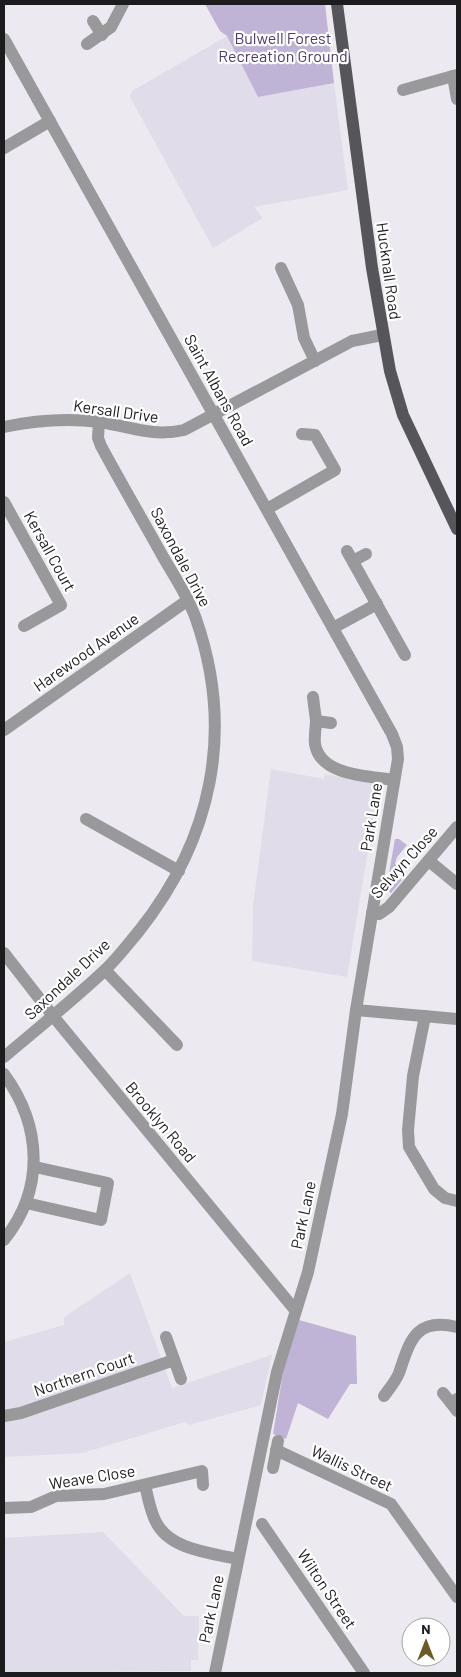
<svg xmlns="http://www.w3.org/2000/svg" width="461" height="1677" viewBox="0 0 461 1677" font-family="Barlow,sans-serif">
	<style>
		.built { fill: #e0dce9 }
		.green { fill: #bfb4d5 }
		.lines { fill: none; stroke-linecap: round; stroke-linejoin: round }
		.minor { stroke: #99989a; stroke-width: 12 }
		.tertiary { stroke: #99989a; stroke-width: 12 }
		.primary { stroke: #565559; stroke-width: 12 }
		.labels { text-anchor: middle; stroke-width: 4.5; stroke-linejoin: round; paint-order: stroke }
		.park-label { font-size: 16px; fill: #4e3a6c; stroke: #fff }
		.street-label { font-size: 16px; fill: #1c1b1d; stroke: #fff }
	</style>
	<rect width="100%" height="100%" fill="#eceaf0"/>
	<g class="built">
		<path d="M 227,36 L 258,97 L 334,83 L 348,190 L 254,207 L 263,218 L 213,248 L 130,97 L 132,91 Z"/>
		<path d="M 271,769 L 324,779 L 325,774 L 379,784 L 347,977 L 252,961 L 253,905 Z"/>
		<path d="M 130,1273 L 172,1388 L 272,1355 L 261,1405 L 189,1425 L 185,1422 L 83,1453 L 4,1457 L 4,1342 L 64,1325 L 64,1317 Z"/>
		<path d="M 103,1532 L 184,1616 L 199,1616 L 198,1660 L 191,1660 L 191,1671 L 4,1673 L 4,1538 Z"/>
	</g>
	<g class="green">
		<path d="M 205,4 L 325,4 L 334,83 L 258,97 L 227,36 L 220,31 Z"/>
		<path d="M 395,839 L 399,839 L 407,845 L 397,857 L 395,864 L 399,867 L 394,874 L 402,880 L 391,893 L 386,890 Z"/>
		<path d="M 299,1320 L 356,1336 L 357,1384 L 350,1384 L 328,1419 L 298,1403 L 286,1439 L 273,1434 L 283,1372 Z"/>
	</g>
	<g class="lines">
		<g class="minor">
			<path d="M 93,21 L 102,35"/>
			<path d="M 87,44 L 111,27 L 123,4"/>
			<path d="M 403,90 L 453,76"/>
			<path d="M 4,148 L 50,121"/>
			<path d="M 281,268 L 298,305 L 304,338 L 315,361"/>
			<path d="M 4,427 C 36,420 68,418 100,422 C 132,427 152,437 184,430 L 352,341 L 382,335"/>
			<path d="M 4,502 L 61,605 L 24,626"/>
			<path d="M 267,509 L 335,470 L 315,435 L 302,434"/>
			<path d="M 347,551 L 405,655"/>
			<path d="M 353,561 L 366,554"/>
			<path d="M 333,628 L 377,604"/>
			<path d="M 313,697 C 314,705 315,713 316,720 C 316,728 314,736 315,744 C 320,776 369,776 394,780"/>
			<path d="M 316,721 L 331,723"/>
			<path d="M 4,730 L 188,600"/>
			<path d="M 86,819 L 179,871"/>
			<path d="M 429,861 L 457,884"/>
			<path d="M 372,913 L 379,914 L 389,907 L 457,827"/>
			<path d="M 4,953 L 53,1016 L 295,1310"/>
			<path d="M 105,970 L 177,1045"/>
			<path d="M 356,1010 L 457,1019"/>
			<path d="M 425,1016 L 413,1076 L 408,1130 L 409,1147 L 434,1189 L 445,1198 L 457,1201"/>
			<path d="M 4,1057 C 37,1029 72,1001 104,971 C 117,959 128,944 139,931 C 212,839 235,731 196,619 C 188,596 174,576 162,555 C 142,519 121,483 101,446 L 98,438 L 99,422"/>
			<path d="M 4,1074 C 42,1126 45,1189 4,1240"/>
			<path d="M 26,1203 L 101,1220 L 108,1183 L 35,1167"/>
			<path d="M 166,1337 L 181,1379"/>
			<path d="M 443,1393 L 451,1403"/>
			<path d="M 384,1396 C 389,1389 396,1381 399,1373 C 410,1341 415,1317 457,1327"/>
			<path d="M 457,1399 L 451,1403 L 457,1411"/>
			<path d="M 4,1416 L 21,1413 L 174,1360"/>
			<path d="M 276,1450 L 391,1504 L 457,1597"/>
			<path d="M 273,1468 L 278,1441"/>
			<path d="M 145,1485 C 148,1497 150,1511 156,1522 C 170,1550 211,1553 238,1559"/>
			<path d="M 4,1508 L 31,1507 L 56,1496 L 104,1494 L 202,1471 L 203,1485"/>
			<path d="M 262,1524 L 364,1673"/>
		</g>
		<g class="tertiary">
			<path d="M 4,39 L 392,734 L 397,747 L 398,759 L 356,1010 L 342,1114 L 308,1272 L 277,1372 L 215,1673"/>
			<path d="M 457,75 L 453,76 L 457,99"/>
		</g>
		<path class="primary" d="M 337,4 L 372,268 L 390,371 L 403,415 L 457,529"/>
	</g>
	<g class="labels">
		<g class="park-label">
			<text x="283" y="44">Bulwell Forest<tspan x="283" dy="18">Recreation Ground</tspan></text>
		</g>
		<g class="street-label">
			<text transform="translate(389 271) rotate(82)" y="6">Hucknall Road</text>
			<text transform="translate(219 390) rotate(61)" y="6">Saint Albans Road</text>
			<text transform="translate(116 411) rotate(8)" y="6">Kersall Drive</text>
			<text transform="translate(50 551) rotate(61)" y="6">Kersall Court</text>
			<text transform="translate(181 557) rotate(62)" y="6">Saxondale Drive</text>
			<text transform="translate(86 652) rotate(-35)" y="6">Harewood Avenue</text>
			<text transform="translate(371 817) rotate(-81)" y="6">Park Lane</text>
			<text transform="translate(404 862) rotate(-48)" y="6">Selwyn Close</text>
			<text transform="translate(67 979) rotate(-43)" y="6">Saxondale Drive</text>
			<text transform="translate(161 1122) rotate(50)" y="6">Brooklyn Road</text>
			<text transform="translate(303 1215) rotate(-78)" y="6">Park Lane</text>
			<text transform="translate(84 1374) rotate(-19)" y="6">Northern Court</text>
			<text transform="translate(352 1468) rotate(25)" y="6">Wallis Street</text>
			<text transform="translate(92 1477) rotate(-9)" y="6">Weave Close</text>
			<text transform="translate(327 1589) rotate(56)" y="6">Wilton Street</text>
			<text transform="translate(211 1609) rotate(-78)" y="6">Park Lane</text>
		</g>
	</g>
	<rect width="461" height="1677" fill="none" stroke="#1c1b1d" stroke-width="10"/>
	<g transform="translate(426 1642)"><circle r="24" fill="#ffffff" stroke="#a4a4a5"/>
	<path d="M0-4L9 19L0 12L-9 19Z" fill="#6b5a28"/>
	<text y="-8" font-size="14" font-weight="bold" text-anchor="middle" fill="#1c1b1d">N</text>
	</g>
</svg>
